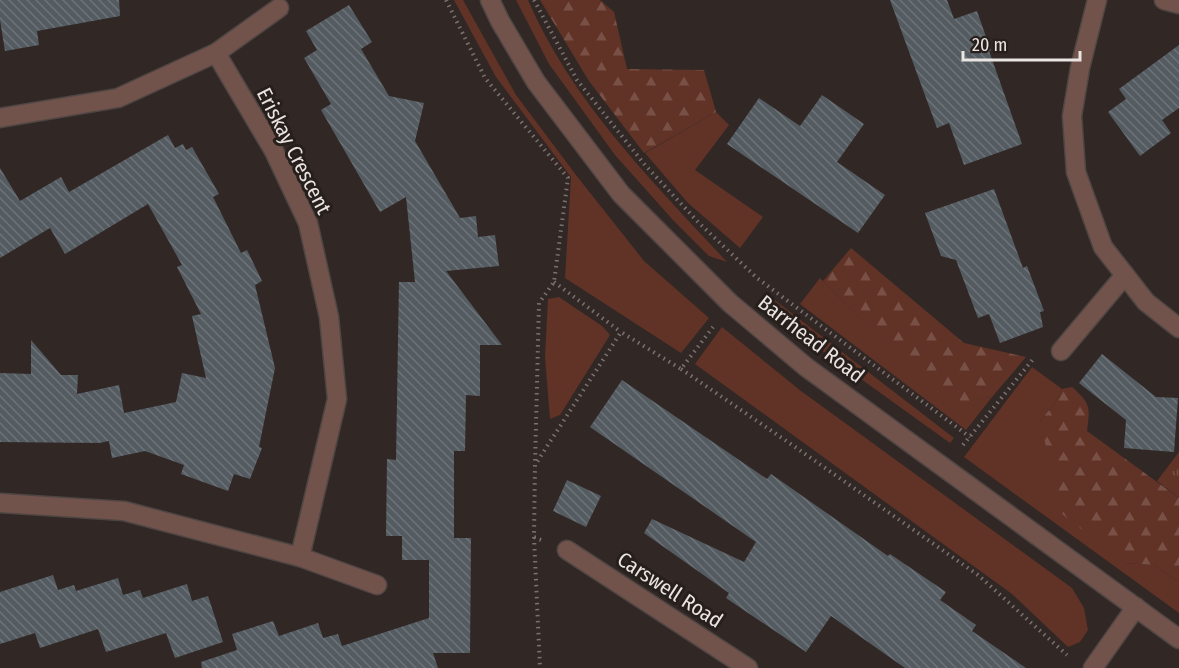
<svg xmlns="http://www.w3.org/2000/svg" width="1179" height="668" viewBox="0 0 1179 668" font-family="'Fira Sans Condensed',sans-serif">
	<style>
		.grass { fill: #613226 }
		.forest { fill: url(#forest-firs) }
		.park { fill: url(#park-tufts) }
		.building { fill: url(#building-back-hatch) }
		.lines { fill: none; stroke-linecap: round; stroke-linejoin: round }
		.minor-casing { stroke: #4f4644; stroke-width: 21 }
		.path { stroke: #7b7371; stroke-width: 4; stroke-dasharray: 1.5 4.5; stroke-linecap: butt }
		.minor { stroke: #72534b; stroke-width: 18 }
		.labels { text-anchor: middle; stroke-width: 6; stroke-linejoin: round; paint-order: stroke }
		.street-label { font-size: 21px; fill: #eae4e2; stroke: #271f1c }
	</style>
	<defs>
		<pattern id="forest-firs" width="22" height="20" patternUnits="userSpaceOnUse" patternTransform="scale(1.5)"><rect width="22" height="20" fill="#613226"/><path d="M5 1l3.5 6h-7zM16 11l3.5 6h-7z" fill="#785045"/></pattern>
		<pattern id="park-tufts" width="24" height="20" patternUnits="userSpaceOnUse" patternTransform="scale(1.5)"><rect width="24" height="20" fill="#613226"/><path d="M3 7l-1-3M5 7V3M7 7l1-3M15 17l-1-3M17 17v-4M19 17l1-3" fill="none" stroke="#785045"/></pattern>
		<pattern id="building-back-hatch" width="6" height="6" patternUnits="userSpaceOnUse" patternTransform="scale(1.5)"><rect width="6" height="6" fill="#545c62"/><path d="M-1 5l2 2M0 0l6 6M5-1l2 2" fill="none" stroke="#6d7378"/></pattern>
	</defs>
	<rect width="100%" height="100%" fill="#312826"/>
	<g class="grass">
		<path d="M 454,0 L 463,0 L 516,95 L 576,175 L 644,261 L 709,318 L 681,353 L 565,278 L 571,177 L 496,77 Z"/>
		<path d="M 516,0 L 528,0 C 572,102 653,182 727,262 L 709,256 L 673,220 L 615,155 L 549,64 Z"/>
		<path d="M 716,112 L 729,125 L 695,170 L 763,217 L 740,248 L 688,203 L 645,153 Z"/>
		<path d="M 820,278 L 945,404 L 992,397 L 966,430 L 800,304 Z"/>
		<path d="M 559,297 L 602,326 L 610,335 L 560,415 L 550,419 L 545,357 L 548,299 Z"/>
		<path d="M 772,298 L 954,438 L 950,443 L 818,348 L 784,322 Z"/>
		<path d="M 722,327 L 801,391 L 1072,588 L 1084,608 L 1088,630 L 1080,642 L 1068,647 L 1012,594 L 695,364 Z"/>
		<path d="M 1032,367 L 1062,389 L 1055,403 L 1040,421 L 1124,563 L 1154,565 L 1179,582 L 1179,613 L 964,457 Z"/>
	</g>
	<g class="forest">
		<path d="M 540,0 L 600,0 L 614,12 L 627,69 L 704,70 L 716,112 L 644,153 L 589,81 Z"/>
		<path d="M 851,248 L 964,343 L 1026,357 L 992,397 L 945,405 L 823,281 Z"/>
		<path d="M 1072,387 C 1091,404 1090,407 1087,431 L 1179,498 L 1179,582 L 1154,565 L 1124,563 L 1062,514 L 1040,421 L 1055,403 L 1062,389 Z"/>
	</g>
	<path class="park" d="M 1179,452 L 1179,498 L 1157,481 Z"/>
	<g class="building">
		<path d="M 0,0 L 119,0 L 120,16 L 37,31 L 39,45 L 5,51 L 0,20 Z"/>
		<path d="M 890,0 L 947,0 L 954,19 L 977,11 L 991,51 L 989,51 L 1022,144 L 964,165 L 949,123 L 937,128 Z"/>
		<path d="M 349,5 L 372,42 L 361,49 L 389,96 L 424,103 L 415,141 L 460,218 L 476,216 L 478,237 L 495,235 L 499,266 L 446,271 L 502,345 L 480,345 L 480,396 L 466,395 L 465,451 L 454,451 L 454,538 L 471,538 L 470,653 L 433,653 L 438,668 L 202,668 L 201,662 L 237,650 L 232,634 L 273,621 L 279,636 L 318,623 L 323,638 L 338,634 L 342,646 L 429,618 L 429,560 L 402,560 L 402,536 L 386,536 L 387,459 L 396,460 L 399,282 L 415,282 L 406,197 L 380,212 L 321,110 L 331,104 L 304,58 L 317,50 L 306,31 Z"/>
		<path d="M 1179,45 L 1179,108 L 1162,120 L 1171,133 L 1140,156 L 1108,112 L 1126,99 L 1119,89 Z"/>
		<path d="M 822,95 L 864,124 L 837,162 L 885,195 L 858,233 L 727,144 L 759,98 L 800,126 Z"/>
		<path d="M 168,135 L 175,148 L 183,144 L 186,150 L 192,147 L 219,194 L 213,197 L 241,253 L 247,250 L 262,281 L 255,285 L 275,368 L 259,447 L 262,448 L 250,479 L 234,474 L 228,491 L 181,474 L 184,465 L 145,451 L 112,458 L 109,441 L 99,443 L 0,442 L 0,373 L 31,374 L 31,340 L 61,375 L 78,375 L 77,394 L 119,385 L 124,413 L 176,402 L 182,373 L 206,378 L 192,316 L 201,314 L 177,267 L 182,265 L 148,204 L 65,254 L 50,228 L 0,258 L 0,168 L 20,201 L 61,177 L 69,192 Z"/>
		<path d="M 994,189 L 1023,268 L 1027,266 L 1044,311 L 1040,312 L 1043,327 L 1000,343 L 989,314 L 978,318 L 956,260 L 941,256 L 925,213 Z"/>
		<path d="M 1102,354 L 1156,397 L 1178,398 L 1174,452 L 1124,448 L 1126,420 L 1079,383 Z"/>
		<path d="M 622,380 L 767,479 L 771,474 L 888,556 L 890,554 L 946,592 L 940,600 L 976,625 L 972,631 L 1026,668 L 905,668 L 831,616 L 806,652 L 726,598 L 729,593 L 644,533 L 652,519 L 744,562 L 756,542 L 590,427 Z"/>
		<path d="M 567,480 L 601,496 L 586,527 L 553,511 Z"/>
		<path d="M 53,575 L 58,590 L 74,585 L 76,591 L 118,578 L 123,595 L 140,590 L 143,598 L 187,584 L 192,601 L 208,596 L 223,642 L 175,658 L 166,633 L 106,652 L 98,629 L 40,648 L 35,633 L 0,644 L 0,592 Z"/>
	</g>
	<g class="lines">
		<g class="minor-casing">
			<g id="minor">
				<path d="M 490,0 L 500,21 L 536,82 L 621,194 L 730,303 L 806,367 L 1179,639"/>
				<path d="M 1097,0 L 1080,68 L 1072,116 L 1076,172 L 1103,247 L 1146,302 L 1179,328"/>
				<path d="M 1164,0 L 1179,4"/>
				<path d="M 216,53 L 274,151 L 308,223 L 329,317 L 337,399 L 300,557"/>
				<path d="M 0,118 L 118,98 L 216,53 L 279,8"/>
				<path d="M 1061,351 L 1125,275"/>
				<path d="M 0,503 L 124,511 L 300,557 L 377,585"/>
				<path d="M 567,550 L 748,668"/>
				<path d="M 1093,668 L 1136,607"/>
			</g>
		</g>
		<g class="path">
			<path d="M 446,0 L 485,78 L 568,178 L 554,282 L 539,303 L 535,465"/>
			<path d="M 534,0 L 577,80 L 645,165 L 699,223 L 757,278 L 970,437"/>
			<path d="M 554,282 L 621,332"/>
			<path d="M 681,369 L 798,449 L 978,575 L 1067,655"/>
			<path d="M 963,445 L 1034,358"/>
			<path d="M 534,537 L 540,668"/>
			<path d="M 541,540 L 534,537 L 535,465 L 621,332 L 681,369 L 713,327"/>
		</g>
		<use href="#minor" class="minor"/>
	</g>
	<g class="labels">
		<g class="street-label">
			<text transform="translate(294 151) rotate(63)" y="7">Eriskay Crescent</text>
			<text transform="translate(811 339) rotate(38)" y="7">Barrhead Road</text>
			<text transform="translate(670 590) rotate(33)" y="7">Carswell Road</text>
		</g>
	</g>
	<path d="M963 51v9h117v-9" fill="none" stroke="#eae4e2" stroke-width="3"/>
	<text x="972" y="51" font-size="18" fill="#eae4e2" stroke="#271f1c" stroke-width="4.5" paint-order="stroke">20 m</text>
</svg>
